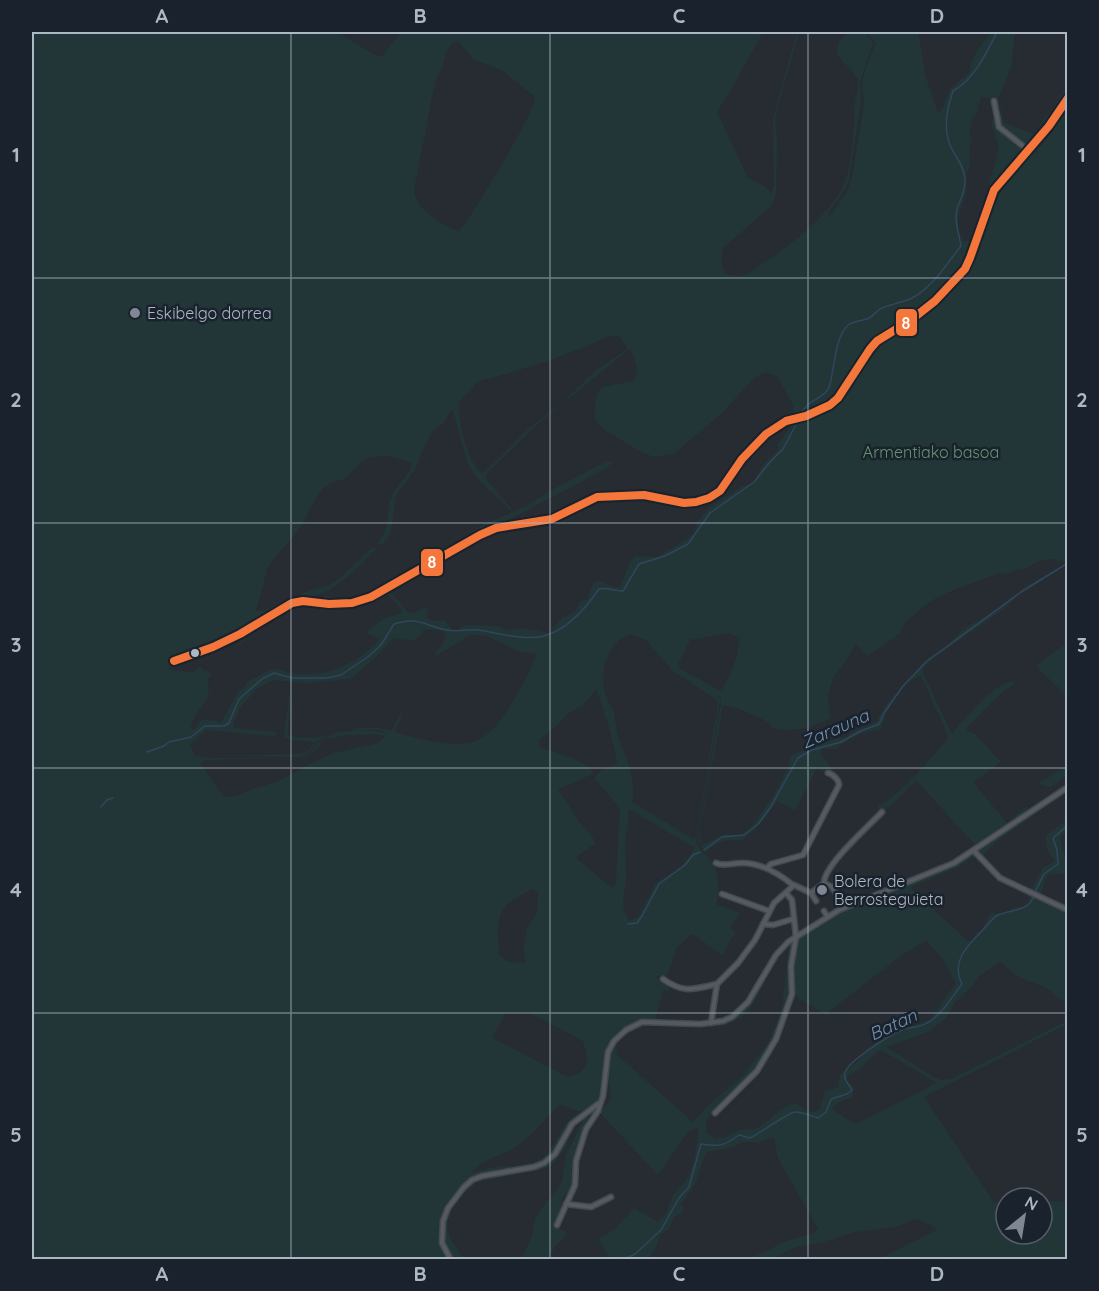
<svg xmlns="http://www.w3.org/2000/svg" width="1099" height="1291" viewBox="0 0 1099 1291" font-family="Quicksand,sans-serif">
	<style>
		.green { fill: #223638; fill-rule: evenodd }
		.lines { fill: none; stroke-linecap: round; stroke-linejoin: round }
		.stream { stroke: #31455c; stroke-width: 1.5 }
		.minor-casing { stroke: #44494e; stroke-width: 7 }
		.minor { stroke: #545a60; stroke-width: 4 }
		.bus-1-casing { stroke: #19222d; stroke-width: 12 }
		.bus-1 { stroke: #f5763a; stroke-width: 8 }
		.grid { fill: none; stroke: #adb8c5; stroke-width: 1.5; stroke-opacity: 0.55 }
		.poi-dot { fill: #7e8792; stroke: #19222d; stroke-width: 2 }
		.bus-dot { fill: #adb8c5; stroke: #19222d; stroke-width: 2 }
		.labels { text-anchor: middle; stroke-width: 5; stroke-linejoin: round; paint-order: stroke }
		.poi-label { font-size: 16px; fill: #adb8c5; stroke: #19222d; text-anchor: start }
		.park-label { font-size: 16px; fill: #64966d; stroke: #19222d }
		.water-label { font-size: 18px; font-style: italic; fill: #7490af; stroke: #19222d }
		.line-badge { stroke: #19222d; stroke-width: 2 }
		.badge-label { font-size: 16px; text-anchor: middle; font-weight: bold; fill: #fff }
		.neatline { fill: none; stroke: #adb8c5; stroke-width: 2 }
		.grid-label { font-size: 20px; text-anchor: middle; font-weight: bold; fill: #adb8c5 }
	</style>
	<rect width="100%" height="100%" fill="#262c32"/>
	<g class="green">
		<path d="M 32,32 L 337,32 C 346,37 374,56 382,57 C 388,47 395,41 402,32 L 753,32 L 758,34 L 763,32 L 733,86 L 717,112 L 748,178 L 764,186 L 772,193 L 774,185 L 773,118 L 796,35 L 799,32 L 775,116 L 777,142 L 776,191 L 775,198 L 770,207 L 723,248 L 721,259 L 725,273 C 732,276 739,277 747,274 C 752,272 758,267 762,264 C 789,247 836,210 846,179 C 853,157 854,124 855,101 L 857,95 L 859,79 L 837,55 L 838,43 L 847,32 L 863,32 L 871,39 L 873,44 L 860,82 L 861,101 L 849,180 L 846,188 L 828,213 L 830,216 L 847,192 L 852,177 L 864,104 L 862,85 L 864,73 L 876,42 L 866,32 L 872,33 L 874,32 L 918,32 L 925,75 L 938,113 L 943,108 L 950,89 L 970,72 C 970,57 983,43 991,32 L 1015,32 L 1011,67 L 998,98 L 1004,123 L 1034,134 L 1037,133 L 1042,121 L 1050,113 L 1067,86 L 1067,565 L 1018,595 L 1004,609 L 932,659 L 923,668 L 923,673 L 952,734 C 965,720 994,681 1013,682 L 1014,684 L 1003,691 L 967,727 L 967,731 L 975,734 L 1001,762 L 973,782 L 1007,823 L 1027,806 L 1026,812 L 975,845 L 916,780 L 883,813 L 877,806 C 893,804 935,753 948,739 L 948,735 L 921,676 C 906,679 894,699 887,712 C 884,718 884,725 879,730 L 864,732 L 849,739 L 835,749 L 823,748 L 820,754 L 839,777 L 828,769 L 825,773 L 817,768 L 795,810 L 777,801 C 767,817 757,829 741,841 C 724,838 718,842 705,852 L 698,841 L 721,704 L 721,697 L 718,696 L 720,702 L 696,842 C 699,851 706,854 712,861 C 718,868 720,895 716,904 L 740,913 L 730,928 L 736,933 L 729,942 L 723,956 L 693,934 L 677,947 L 666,979 L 658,975 L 656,978 L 669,986 L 669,990 L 663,990 L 655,1020 L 636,1021 L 616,1036 L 606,1051 L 604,1086 L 601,1096 L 592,1108 L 572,1121 L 552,1155 L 538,1164 L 480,1174 C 457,1185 444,1206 440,1231 L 443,1233 L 448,1211 L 473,1181 L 481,1177 L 531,1169 L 548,1163 L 556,1155 L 569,1130 L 577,1121 L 564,1150 L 550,1167 L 534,1171 L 477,1182 L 463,1194 L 452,1209 L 448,1218 L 447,1228 L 451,1240 L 461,1255 L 469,1259 L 32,1259 ZM 458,41 L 474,60 L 502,70 L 535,97 C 533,110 524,124 518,136 C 500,169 481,200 459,232 C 441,224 415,210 414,189 L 435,82 L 443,65 L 446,52 L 452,43 ZM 981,97 L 992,98 L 998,114 L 991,121 L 999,148 L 986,197 L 971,240 L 964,241 L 959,232 L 957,220 L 966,193 L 966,175 L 970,167 L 969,153 L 972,138 L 969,135 L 973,115 L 976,116 ZM 618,335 L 627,346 L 627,349 L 593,373 L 562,403 L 529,428 L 484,473 L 482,474 C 464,455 461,428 458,403 L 478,381 C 513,373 548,361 582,348 C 595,343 604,336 618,335 ZM 628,350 L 631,351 C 635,360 642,374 632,381 L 603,387 L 599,390 L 595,404 L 595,419 L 603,429 L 639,451 L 654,457 L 675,453 L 722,413 L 755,377 L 765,372 L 779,377 C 782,390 794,399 794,413 L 782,418 L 754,443 L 737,462 L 719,489 L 707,497 L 678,499 L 648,492 L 594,497 L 561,514 L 535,523 L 502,526 L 506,521 L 583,481 C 592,474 605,471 612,463 L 610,461 L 607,461 L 559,486 L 526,506 L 479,527 L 413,571 L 374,592 L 367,595 L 337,598 L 326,596 L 321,599 L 317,599 L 315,596 C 343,586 355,569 376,549 L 373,547 L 340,578 L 330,585 L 306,592 L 262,611 L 256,611 L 268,566 L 297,532 L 305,520 L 308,511 L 322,489 L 330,483 L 344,479 L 364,459 L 384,455 L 411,462 C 412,474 398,483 393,494 C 384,511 393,525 378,542 L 380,546 L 387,540 L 391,531 L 396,495 L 415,470 L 423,449 L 433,430 L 443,424 L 452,409 C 461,432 462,461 479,480 C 488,492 501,497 509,510 L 512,509 L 485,478 L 487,473 L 540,422 ZM 792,421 L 794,422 L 777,445 L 779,449 C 770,459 759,465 756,479 L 749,485 L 743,486 L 709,508 L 697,522 L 695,531 L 689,538 L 657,557 L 635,556 L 630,562 L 620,587 C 603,589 595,566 588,599 L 580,602 L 574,613 L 563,616 L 549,633 L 522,628 L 506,630 L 498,626 L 464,625 L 457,632 L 454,632 L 444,620 L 432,621 L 427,617 L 427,606 L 413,613 L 408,613 L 390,591 L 391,589 L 487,535 L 546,525 L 594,502 L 643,497 L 687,505 L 708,502 L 724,489 L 741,464 L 771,433 ZM 779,424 L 741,463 L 721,491 L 705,501 L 671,501 L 645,496 L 599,499 L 545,524 L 498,531 L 483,535 L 395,584 L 371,600 L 339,606 L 298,603 L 286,607 L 240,635 L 243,638 L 235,650 C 249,634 280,610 300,604 C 311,601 322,606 333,607 C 352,608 370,602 386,592 L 402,610 L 400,614 L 385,618 L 365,632 L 380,639 C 359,662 328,678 295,674 C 288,673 281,669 272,669 L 249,681 L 237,694 L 221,722 L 202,719 L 194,730 L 191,728 C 194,707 215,704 207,679 L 211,675 L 208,671 L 204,671 L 200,666 L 193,673 L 168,669 L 177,658 L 205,649 L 247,630 L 291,602 L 307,599 L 323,602 L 358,601 L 377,595 L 485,532 L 548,521 L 599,497 L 651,494 L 681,501 L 700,500 L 712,496 L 722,487 L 742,458 ZM 1052,559 L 1066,563 L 1024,588 L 997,610 L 965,628 L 947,646 L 929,657 L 885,706 L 877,721 L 868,726 L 854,730 L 847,737 L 830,740 L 793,754 L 790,757 L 789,766 L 774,795 L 751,828 L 738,836 L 725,834 L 701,846 L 700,832 L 723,705 C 739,707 755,716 770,723 L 772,728 C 793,733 812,727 831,718 L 829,709 L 828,696 L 833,678 L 843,665 L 856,644 L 868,656 L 899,634 L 905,622 L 931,601 L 946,593 L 999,573 L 1007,574 L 1019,568 L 1023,570 L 1041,560 ZM 430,629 L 442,630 L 446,636 L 444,642 L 432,658 L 469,636 L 476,635 L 487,636 L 518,651 L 536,654 L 535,660 C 522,685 503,729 476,741 C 457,750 416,738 395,732 L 406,705 L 391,731 C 369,722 340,732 319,737 C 309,739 299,737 289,736 L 288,729 L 291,690 L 289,697 L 284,734 L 285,737 L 291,740 L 314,742 L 310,749 L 303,754 L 198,756 L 195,756 L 190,745 L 206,730 L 275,736 L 276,732 L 234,728 L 233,726 L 239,709 L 257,689 L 274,680 L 307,683 L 350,679 L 376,657 L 393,638 L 413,641 L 420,636 L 423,630 ZM 728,633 L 740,638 C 738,656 731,678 720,691 L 679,668 L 678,664 L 690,640 ZM 630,634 L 646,640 L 672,670 L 717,700 L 718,704 L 696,838 L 693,839 L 632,802 C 636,781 628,761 620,743 C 616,733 616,722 613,711 C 610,703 605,697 604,689 C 601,667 608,642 630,634 ZM 596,689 C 601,697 617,754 617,763 C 608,770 599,767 595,779 L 620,808 L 616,884 L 612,888 L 577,859 L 577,856 L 595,844 L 593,838 L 578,820 L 558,789 L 593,774 L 593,772 C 585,761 554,751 540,748 L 539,740 L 559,724 L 568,713 L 582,706 ZM 350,730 L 380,730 L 389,733 C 370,730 338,727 321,741 C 312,747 312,756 300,758 L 196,758 L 209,756 L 298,757 C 313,754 310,746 321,739 C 330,732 339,731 350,730 ZM 374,734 L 385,736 L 379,743 L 334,753 L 312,763 L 279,781 L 252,789 L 237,796 L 227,797 L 222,795 L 200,763 L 204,760 L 306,758 L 325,739 L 346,735 ZM 631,810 L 695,848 L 682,866 L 656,883 L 639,916 L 629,921 C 619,900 624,899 626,879 C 627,869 625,860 625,850 C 625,836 629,824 628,811 ZM 533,889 L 538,892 L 537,913 L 527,929 L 524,945 L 525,963 L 508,962 L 499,955 C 497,915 494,907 533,889 ZM 506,1012 L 530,1013 L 583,1041 C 589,1061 591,1071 568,1077 L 492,1038 ZM 562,1105 L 581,1112 C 558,1122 558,1148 542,1158 C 530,1167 510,1165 495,1167 C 488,1168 480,1171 472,1173 C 480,1160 491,1159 504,1153 C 527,1144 541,1123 558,1106 Z"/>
		<path d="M 1067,643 L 1067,696 L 1036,666 Z"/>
		<path d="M 1067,765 L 1067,775 L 1051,787 L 1038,784 Z"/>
		<path d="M 1067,789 L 1067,792 L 996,842 L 984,854 C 990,873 1013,883 1031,889 L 1043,868 L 1055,861 L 1047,850 L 1046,835 L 1067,820 L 1067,830 L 1060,839 L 1067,865 L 1067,874 L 1050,874 L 1045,879 L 1041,895 L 1067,909 L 1003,879 L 978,852 L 978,850 Z"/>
		<path d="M 972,854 L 977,856 L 997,877 L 1067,911 L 1067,1003 C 1058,999 1053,992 1044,987 C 1036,983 1026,981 1018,976 C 1010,972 1007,965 999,962 L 978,977 L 974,984 L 955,1002 L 946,1018 L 930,1031 L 886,1047 L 935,1078 L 941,1080 L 951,1079 L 1067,1021 L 1067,1024 L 924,1097 L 994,1203 L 1006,1203 L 1006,1234 L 1042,1234 L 1042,1201 L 1067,1202 L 1067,1259 L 955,1260 L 951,1254 L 949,1259 L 879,1259 L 937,1230 L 931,1225 L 916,1219 L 896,1227 L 855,1232 L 823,1242 L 795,1247 L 772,1259 L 750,1259 L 786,1241 L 814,1233 L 818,1229 L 778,1158 L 774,1137 L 760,1142 L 742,1142 L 733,1147 L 707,1152 L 702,1162 L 696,1182 L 681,1204 L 684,1209 L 682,1213 L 674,1217 L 669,1229 L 660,1235 L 656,1248 L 648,1259 L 611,1259 L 598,1239 L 615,1229 L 634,1208 L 658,1222 L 666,1214 L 673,1195 L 689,1177 L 695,1156 L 699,1128 L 693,1129 L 687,1133 L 658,1175 L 599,1112 C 603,1108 610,1103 611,1097 C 612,1091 608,1084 608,1078 C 606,1053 616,1034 640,1024 C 667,1020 695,1029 723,1022 C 759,1014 764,961 793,941 L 790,967 L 790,998 L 775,1037 L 755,1070 L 706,1120 L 706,1131 L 715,1139 L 726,1137 L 739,1130 L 756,1129 L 788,1105 L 797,1104 L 808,1111 L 814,1112 L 820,1109 L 825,1091 L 838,1087 L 840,1075 L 857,1062 L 866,1050 L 875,1043 L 801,1000 L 793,992 L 793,964 L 798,937 L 832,915 L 944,871 ZM 973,857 L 979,859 L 999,879 L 1024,892 L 1030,898 L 1027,907 C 1018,907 1012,906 1007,914 L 991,913 L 982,929 L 976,934 L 973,940 L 968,941 L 913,891 L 911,887 L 960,866 ZM 926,940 L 942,958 L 956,983 L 930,1020 L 889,1033 L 880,1041 L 873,1041 L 827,1014 L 828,1012 L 898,958 ZM 789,946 L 782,1008 L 768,1043 L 743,1076 L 715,1100 L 693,1122 L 617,1055 L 615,1044 C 623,1037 630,1028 641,1025 C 648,1024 657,1025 664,1026 C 686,1027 717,1031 737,1020 C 762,1006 766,962 789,946 ZM 882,1050 L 937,1083 L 858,1123 L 851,1122 L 832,1109 C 835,1100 846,1102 853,1096 L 853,1086 L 845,1079 C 852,1072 860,1070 866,1063 C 872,1057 874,1053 882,1050 Z"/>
		<path d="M 589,1114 L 578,1142 L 574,1163 L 573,1185 L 562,1198 L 561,1211 L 554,1225 L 567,1233 L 554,1248 L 548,1259 L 521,1260 L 532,1237 L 535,1219 L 542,1208 L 557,1191 L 562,1181 L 566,1156 L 585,1116 Z"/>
	</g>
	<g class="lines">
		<g class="stream">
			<path d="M 801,415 C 807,398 824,400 829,387 C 835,370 834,338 848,325 C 853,321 863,321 869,318 C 873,316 876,312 880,309 C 890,304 901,303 910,299 C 932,289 947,263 961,246 C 959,234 954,221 957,209 C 960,199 966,191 965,179 C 964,165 955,157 950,145 C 943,127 947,109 953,91 C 974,80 987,52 997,32"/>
			<path d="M 147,752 L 164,746 L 169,742 L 191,737 L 205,726 L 224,726 L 229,723 L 239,699 L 262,679 L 274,673 L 292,678 L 327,678 L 341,675 L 369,656 L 381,645 L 394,624 C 420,616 424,626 447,630 C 458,632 469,629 479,630 C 498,633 525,641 544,636 C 567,630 586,608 599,589 C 607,587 615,591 623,591 L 639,564 L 665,556 L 688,544 L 710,513 L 754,482 L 770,462 L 783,449 L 799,419"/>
			<path d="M 101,807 L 107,800 L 113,798"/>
			<path d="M 704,850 L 722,837 L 744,835 L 758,824 L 770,808 L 798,758 L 812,750 L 841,742 L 861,731 L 879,724 L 884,713 L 903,686 L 926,662 L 1021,592 L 1068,563"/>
			<path d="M 1035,892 L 1044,874 L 1058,864 L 1057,850 L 1053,838 L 1068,825"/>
			<path d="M 628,924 L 637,923 L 642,916 L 659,884 L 685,865 L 693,855 L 700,852"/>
			<path d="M 622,1260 L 635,1254 L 661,1230 L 679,1198 L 689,1187 L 701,1144 C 719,1147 724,1146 739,1135 L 750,1138 C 759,1134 789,1112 795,1112 C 803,1112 811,1116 818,1118 L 826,1112 L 831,1099 L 847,1094 L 852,1090 C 849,1085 843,1079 845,1073 C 847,1061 892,1034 904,1029 C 912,1027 921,1027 927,1023 C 942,1015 952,997 962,984 C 951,962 966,947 981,932 C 987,926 991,919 998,915 C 1012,909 1028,912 1034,896"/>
		</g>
		<g class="minor-casing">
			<g id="minor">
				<path d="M 994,101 L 999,127 L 1028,150"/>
				<path d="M 174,661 L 213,647 L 240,634 L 292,603 L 303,601 L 329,604 L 352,603 L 371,597 L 480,535 L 496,528 L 552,519 L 597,497 L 644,495 L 684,503 L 696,502 L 709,498 L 720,491 L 742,459 L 766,434 L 786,421 L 806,416 L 830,405 L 838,398 L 870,349 L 877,341 L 911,320 L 935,301 L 965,269 L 970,258 L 994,190 L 1049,126 L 1068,98"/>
				<path d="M 974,851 L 1000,878 L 1068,910"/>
				<path d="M 716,863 C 724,867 732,863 740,863 C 760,862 778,873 793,885"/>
				<path d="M 767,868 L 771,864 L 803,855 L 839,785 C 839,780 833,774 828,773"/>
				<path d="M 824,883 C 824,865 869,826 882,812"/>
				<path d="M 811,893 L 816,901"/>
				<path d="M 722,894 L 769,911"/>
				<path d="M 824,911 L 827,916"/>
				<path d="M 763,924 L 773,925 L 793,919"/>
				<path d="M 663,979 C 684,994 694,989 717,984"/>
				<path d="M 711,1023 L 717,984 L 738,963 L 755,940 L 774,903 L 794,885 L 811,893 L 824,883 L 832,887 L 845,907"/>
				<path d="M 715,1113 L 757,1071 L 776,1039 L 792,994 L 791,966 L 796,937 L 792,900 L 786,893"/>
				<path d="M 566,1204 L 591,1207 L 611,1197"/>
				<path d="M 557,1225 L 575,1185 L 576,1161 L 586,1129 L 598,1111 L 603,1096 L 608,1052 L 614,1041 L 626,1030 L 642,1022 L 700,1024 L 723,1021 L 732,1017 L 748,1002 L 776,955 L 788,942 L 839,910 L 954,863 L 1068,787"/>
				<path d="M 451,1260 L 442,1243 L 443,1221 L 448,1208 L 464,1187 L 472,1180 L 482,1176 L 534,1167 L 544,1163 L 555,1154 L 572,1124 L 598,1104"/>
			</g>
		</g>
		<use href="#minor" class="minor"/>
		<g class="bus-1-casing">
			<path id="bus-1" d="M 174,661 L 213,647 L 240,634 L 292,603 L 303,601 L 329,604 L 352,603 L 371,597 L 480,535 L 496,528 L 552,519 L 597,497 L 644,495 L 684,503 L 696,502 L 709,498 L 720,491 L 742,459 L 766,434 L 786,421 L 806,416 L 830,405 L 838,398 L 870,349 L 877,341 L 911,320 L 935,301 L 965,269 L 970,258 L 994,190 L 1049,126 L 1068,98"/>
		</g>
		<use href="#bus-1" class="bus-1"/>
	</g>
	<path class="grid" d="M 291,32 L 291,1260M 550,32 L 550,1260M 808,32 L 808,1260M 32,278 L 1068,278M 32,523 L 1068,523M 32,768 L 1068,768M 32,1013 L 1068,1013"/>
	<g class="poi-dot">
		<circle cx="135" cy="313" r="6"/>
		<circle cx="822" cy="890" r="6"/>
	</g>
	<circle class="bus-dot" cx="195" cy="653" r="5"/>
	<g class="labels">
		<g class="poi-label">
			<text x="147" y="319">Eskibelgo dorrea</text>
			<text x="834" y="887">Bolera de<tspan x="834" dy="18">Berrosteguieta</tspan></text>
		</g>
		<g class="park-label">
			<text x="931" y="458">Armentiako basoa</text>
		</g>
		<g class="water-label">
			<text transform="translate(835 729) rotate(-24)" y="6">Zarauna</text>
			<text transform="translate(893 1025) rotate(-25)" y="6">Batan</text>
		</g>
	</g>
	<g class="line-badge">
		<rect x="895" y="308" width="23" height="29" rx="6" fill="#f5763a"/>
		<rect x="420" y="548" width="24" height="29" rx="6" fill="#f5763a"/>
	</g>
	<g class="badge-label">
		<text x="906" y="329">8</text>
		<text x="432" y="568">8</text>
	</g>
	<rect width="1099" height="1291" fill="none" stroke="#19222d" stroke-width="66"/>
	<g transform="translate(1024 1216) rotate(30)"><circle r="28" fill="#19222d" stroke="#545e6a" stroke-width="1.5"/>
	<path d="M0-4.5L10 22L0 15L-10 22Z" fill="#7e8792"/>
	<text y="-9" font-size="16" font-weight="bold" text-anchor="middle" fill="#adb8c5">N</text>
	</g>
	<rect x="33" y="33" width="1033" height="1225" class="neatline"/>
	<g class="grid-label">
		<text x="162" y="23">A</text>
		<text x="420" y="23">B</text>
		<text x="679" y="23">C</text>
		<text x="937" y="23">D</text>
		<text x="16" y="162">1</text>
		<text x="1082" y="162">1</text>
		<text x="16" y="407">2</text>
		<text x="1082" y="407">2</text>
		<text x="16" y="652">3</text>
		<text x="1082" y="652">3</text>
		<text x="16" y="897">4</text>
		<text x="1082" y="897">4</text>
		<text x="16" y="1142">5</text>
		<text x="1082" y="1142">5</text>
		<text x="162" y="1281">A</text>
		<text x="420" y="1281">B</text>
		<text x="679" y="1281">C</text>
		<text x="937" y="1281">D</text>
	</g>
</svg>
